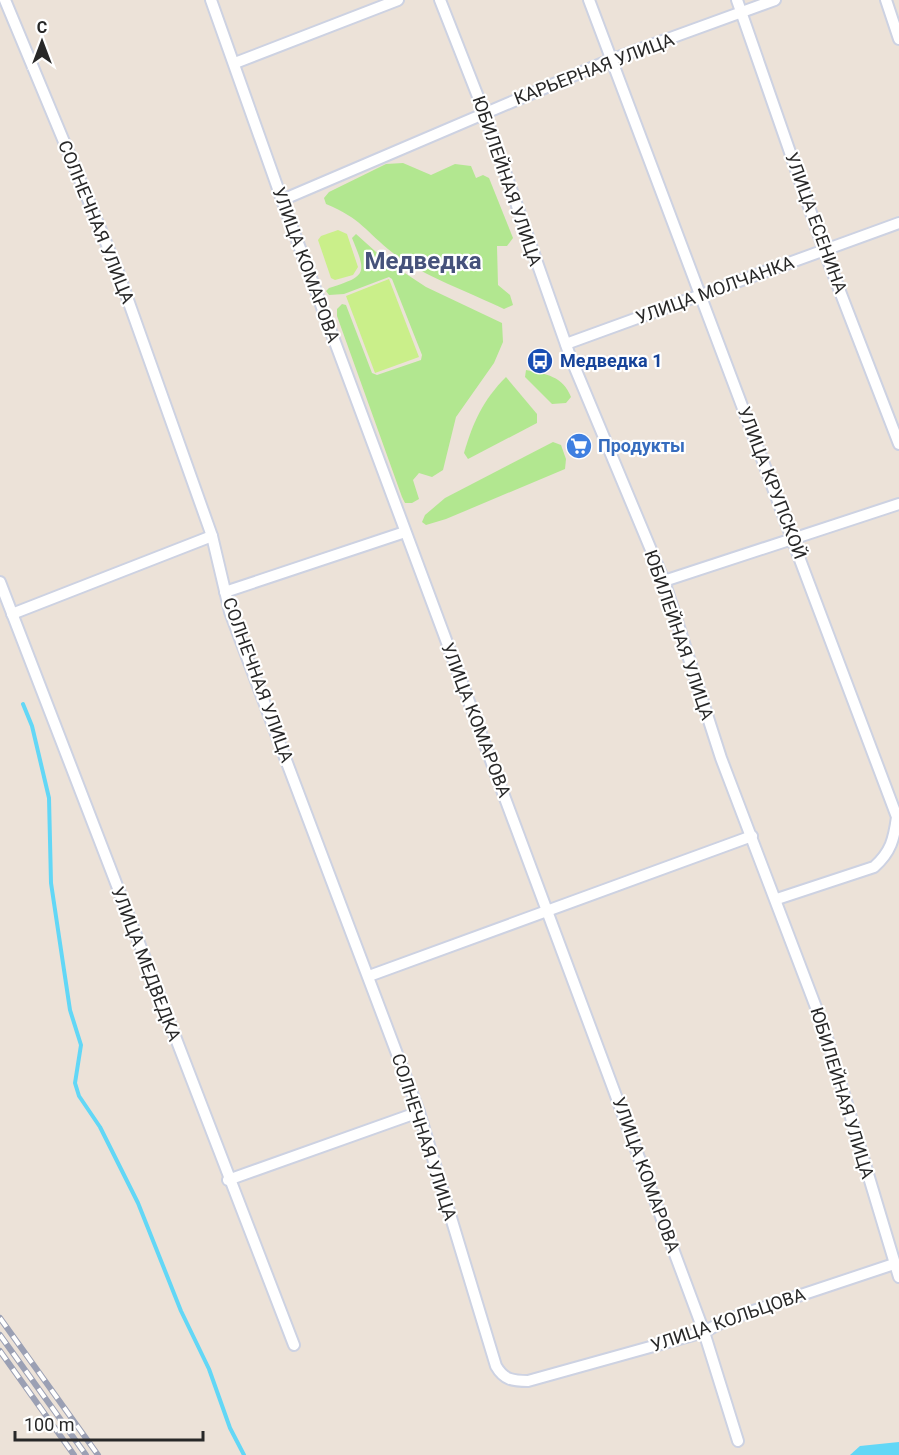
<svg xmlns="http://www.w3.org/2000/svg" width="899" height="1455" viewBox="0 0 899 1455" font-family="Roboto,sans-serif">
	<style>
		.green { fill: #b2e790 }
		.pitch { fill: #caef8a }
		.water { fill: #62d7f6 }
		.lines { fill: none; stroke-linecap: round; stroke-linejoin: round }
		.stream { stroke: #62d7f6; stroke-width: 4 }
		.street-casing { stroke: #cdd2e2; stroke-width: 14 }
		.street { stroke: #fff; stroke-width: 10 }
		.rail-casing { stroke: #9ba0b4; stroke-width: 6 }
		.rail { stroke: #fff; stroke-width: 4; stroke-dasharray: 11; stroke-linecap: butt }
		.labels { text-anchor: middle; stroke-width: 4.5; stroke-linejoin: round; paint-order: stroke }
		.street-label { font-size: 18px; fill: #282828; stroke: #fff }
		.transit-label { font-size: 18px; font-weight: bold; fill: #164399; stroke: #fff; text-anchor: start }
		.shop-label { font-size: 18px; font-weight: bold; fill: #366cbe; stroke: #fff; text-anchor: start }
		.district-label { font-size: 24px; font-weight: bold; fill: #46527b; stroke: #fff }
	</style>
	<rect width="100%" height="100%" fill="#ece2d8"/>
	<g class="green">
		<path d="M 403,163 L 431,175 L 455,164 L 471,166 L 476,178 L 483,175 L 489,178 L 513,238 L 507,246 L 497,246 L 498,285 L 510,295 L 513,305 L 504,309 C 471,293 421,275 393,253 C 365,231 362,219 326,204 L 324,198 L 329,192 L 386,164 Z"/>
		<path d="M 356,234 L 385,260 L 426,287 L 502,323 L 503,342 L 494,363 L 456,417 L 443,470 L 432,477 L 419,473 L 413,480 L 419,499 L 412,503 L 405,503 L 402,497 L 337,316 L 337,309 L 342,304 L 346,305 L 372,373 L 377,375 L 421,360 L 422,355 L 392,279 L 389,277 L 344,294 L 329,295 L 326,291 L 329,288 C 367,276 367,274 352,238 Z"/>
		<path d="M 526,370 C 546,374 563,376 571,397 L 566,403 L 552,404 L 525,377 Z"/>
		<path d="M 506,377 L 537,414 L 537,423 L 468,459 L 464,453 C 473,422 483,400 506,377 Z"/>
		<path d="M 553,442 L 561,445 L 566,459 L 565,469 L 446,519 L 426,525 L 422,522 L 425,515 L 445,498 Z"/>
	</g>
	<g class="pitch">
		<path d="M 338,230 L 347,234 L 358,267 L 353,275 L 335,280 L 331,278 L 318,240 L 321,236 Z"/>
		<path d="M 389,279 L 419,357 L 375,373 L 346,296 Z"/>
	</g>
	<path class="water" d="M 899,1442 L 899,1455 L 850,1455 L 860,1446 Z"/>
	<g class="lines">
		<path class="stream" d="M 23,704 L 32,726 L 49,798 L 51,883 L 70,1010 L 81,1045 L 75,1083 L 79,1096 L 100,1127 L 138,1203 L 181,1311 L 209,1369 L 230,1428 L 244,1455"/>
		<g class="street-casing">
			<g id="street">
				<path d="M 5,0 L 117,269 L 212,536 L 230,612 L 419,1112 L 496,1366 C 504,1380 513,1381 528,1381 L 704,1332 L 726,1320 L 894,1264"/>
				<path d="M 211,0 L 282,200 L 704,1332 L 738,1441"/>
				<path d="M 440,0 L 484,112 L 570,356 L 664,581 L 721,758 L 825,1031 L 899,1277"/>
				<path d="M 589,0 L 897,817 C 894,839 891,852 874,867 L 777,899"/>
				<path d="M 737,0 L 824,250 L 899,444"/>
				<path d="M 886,0 L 899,39"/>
				<path d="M 235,63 L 398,0"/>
				<path d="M 282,200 L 610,60 L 775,0"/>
				<path d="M 566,344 L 899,223"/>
				<path d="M 664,581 L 899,504"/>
				<path d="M 0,582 L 294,1345"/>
				<path d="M 225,592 L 405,532"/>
				<path d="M 12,614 L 212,536"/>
				<path d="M 369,976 L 752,836"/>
				<path d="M 228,1180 L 419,1112"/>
			</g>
		</g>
		<use href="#street" class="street"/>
		<g class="rail-casing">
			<g id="rail">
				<path d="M 0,1318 L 98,1455"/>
				<path d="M 0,1335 L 86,1455"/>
				<path d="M 0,1351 L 74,1455"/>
			</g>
		</g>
		<use href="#rail" class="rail"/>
	</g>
	<defs>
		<g id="bus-disc" transform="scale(1.35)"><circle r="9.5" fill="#1a4fb4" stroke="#fff"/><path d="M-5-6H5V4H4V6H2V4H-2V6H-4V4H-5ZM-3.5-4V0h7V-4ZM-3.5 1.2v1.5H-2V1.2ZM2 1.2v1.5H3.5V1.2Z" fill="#fff"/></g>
		<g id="supermarket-disc" transform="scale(1.35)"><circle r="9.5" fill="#3f7fe0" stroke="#fff"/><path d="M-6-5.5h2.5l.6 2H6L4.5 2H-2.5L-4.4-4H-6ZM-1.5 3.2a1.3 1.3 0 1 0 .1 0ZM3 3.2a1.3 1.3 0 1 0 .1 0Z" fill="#fff"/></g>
	</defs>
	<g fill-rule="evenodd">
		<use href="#bus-disc" x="540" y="361"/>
		<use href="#supermarket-disc" x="579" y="446"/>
	</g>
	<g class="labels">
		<g class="street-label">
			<text transform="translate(594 69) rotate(-21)" y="6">КАРЬЕРНАЯ УЛИЦА</text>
			<text transform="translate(507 181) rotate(71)" y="6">ЮБИЛЕЙНАЯ УЛИЦА</text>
			<text transform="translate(96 222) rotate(68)" y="6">СОЛНЕЧНАЯ УЛИЦА</text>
			<text transform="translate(816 223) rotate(70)" y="6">УЛИЦА ЕСЕНИНА</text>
			<text transform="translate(306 265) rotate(70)" y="6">УЛИЦА КОМАРОВА</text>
			<text transform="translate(715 290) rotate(-20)" y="6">УЛИЦА МОЛЧАНКА</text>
			<text transform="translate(772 483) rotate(69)" y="6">УЛИЦА КРУПСКОЙ</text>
			<text transform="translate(679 635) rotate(71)" y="6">ЮБИЛЕЙНАЯ УЛИЦА</text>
			<text transform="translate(258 680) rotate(70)" y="6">СОЛНЕЧНАЯ УЛИЦА</text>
			<text transform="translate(476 720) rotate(69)" y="6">УЛИЦА КОМАРОВА</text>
			<text transform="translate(146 964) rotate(69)" y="6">УЛИЦА МЕДВЕДКА</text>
			<text transform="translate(842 1093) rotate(73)" y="6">ЮБИЛЕЙНАЯ УЛИЦА</text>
			<text transform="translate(424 1137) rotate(72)" y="6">СОЛНЕЧНАЯ УЛИЦА</text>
			<text transform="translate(646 1175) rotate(70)" y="6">УЛИЦА КОМАРОВА</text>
			<text transform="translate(728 1320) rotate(-19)" y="6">УЛИЦА КОЛЬЦОВА</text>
		</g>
		<g class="transit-label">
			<text x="560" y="367">Медведка 1</text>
		</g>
		<g class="shop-label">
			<text x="598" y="452">Продукты</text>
		</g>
		<g class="district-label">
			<text x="423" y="269">Медведка</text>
		</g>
	</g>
	<g transform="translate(42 42)" stroke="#ffffff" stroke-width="4.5" paint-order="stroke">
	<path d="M0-4.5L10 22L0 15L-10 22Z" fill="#282828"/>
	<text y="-9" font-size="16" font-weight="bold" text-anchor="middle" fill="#282828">С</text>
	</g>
	<path d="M15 1431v9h188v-9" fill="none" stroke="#282828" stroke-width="3"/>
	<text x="24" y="1431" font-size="18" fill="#282828" stroke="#ffffff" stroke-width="4.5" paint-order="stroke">100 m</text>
</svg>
